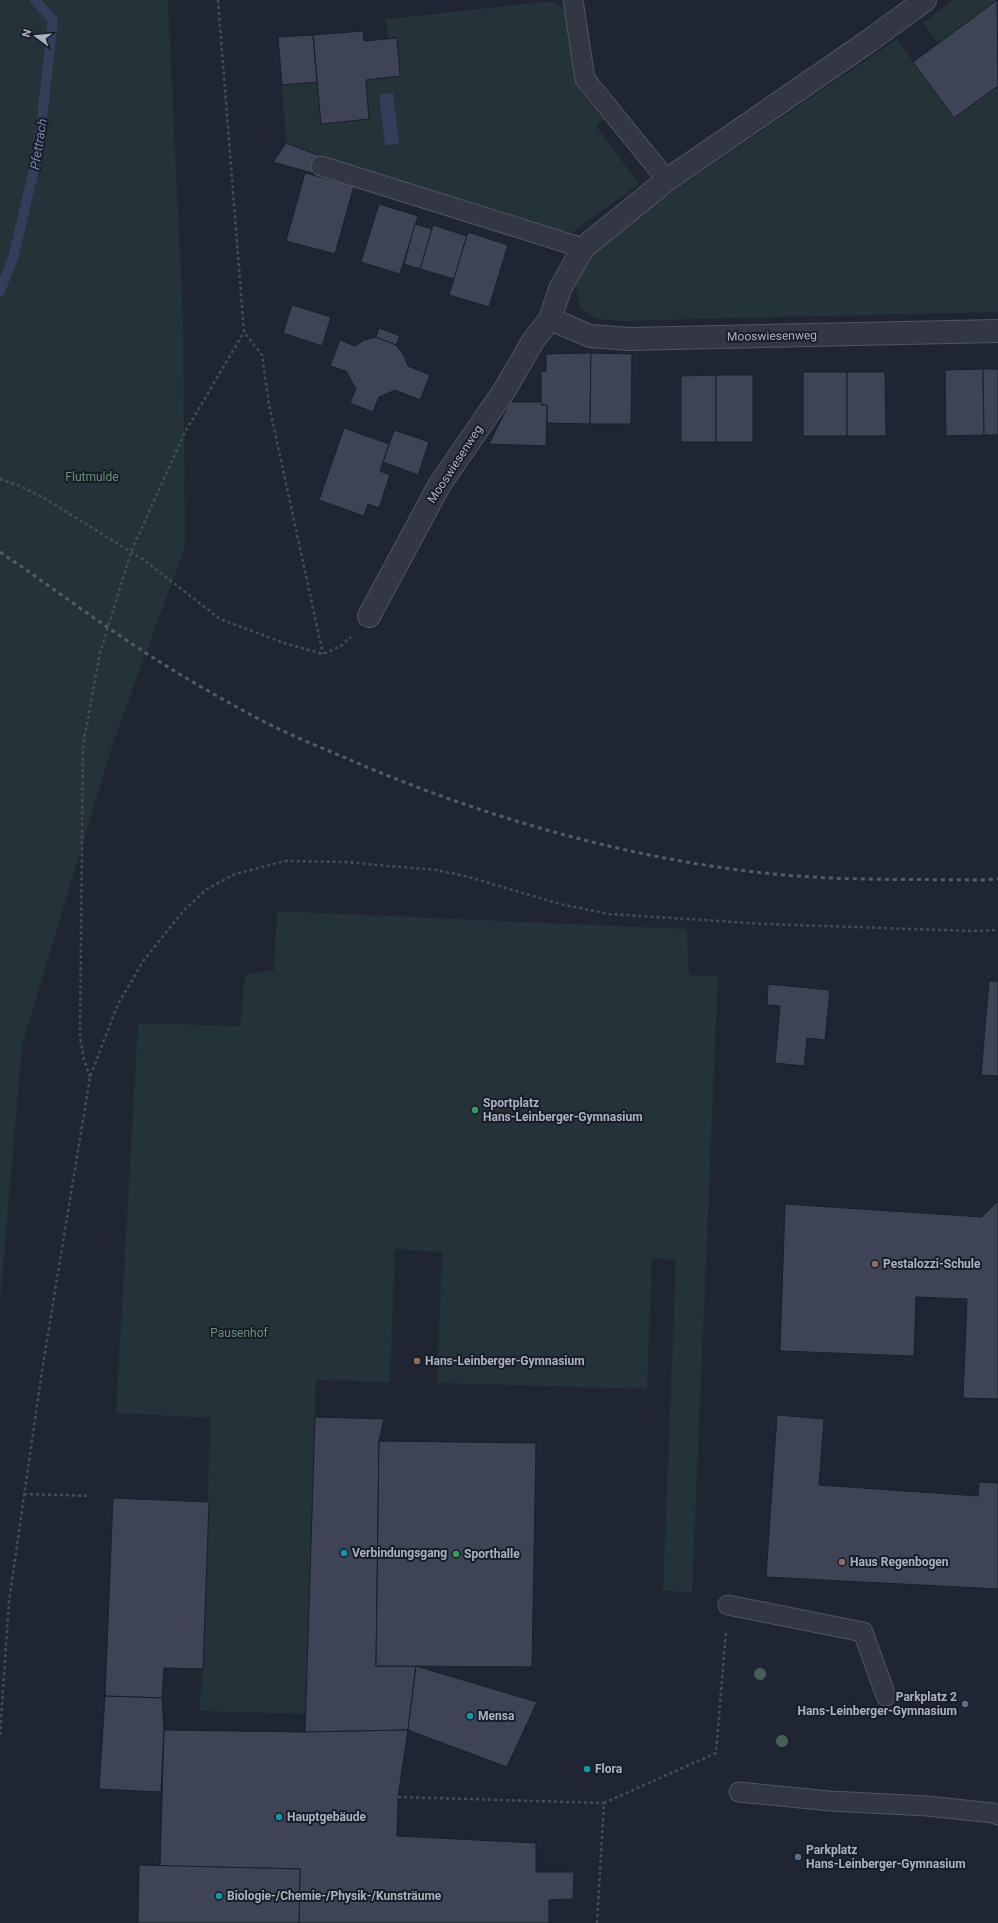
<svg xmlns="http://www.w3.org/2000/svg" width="998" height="1923" viewBox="0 0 998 1923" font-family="Roboto,sans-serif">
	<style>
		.green { fill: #243337 }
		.water { fill: #343e5a }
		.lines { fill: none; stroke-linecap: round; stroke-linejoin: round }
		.stream { stroke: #343e5a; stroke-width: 10 }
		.building { fill: #3e4456; stroke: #1a1f2b }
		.service-casing { stroke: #505462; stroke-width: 21 }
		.minor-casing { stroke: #505462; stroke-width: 24 }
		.path { stroke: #414f54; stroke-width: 2.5; stroke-dasharray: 3 3; stroke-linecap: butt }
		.service { stroke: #333744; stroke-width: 19 }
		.minor { stroke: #333744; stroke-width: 22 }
		.rail { stroke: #555a6b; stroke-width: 3; stroke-dasharray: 4 4; stroke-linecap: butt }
		.tree { fill: #466058 }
		.leisure-dot { fill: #2e9e5b; stroke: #181d28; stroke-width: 1.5 }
		.education-dot { fill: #8d6e63; stroke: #181d28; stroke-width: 1.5 }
		.culture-dot { fill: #0f9aa8; stroke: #181d28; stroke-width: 1.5 }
		.service-dot { fill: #5c6f8a; stroke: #181d28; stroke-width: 1.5 }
		.labels { text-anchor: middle; stroke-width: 4; stroke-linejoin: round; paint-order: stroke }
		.street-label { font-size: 12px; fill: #acb1c1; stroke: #181d28 }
		.park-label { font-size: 12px; fill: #669076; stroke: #181d28 }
		.poi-label { font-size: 12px; font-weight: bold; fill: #acb1c1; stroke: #181d28; text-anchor: start }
		.water-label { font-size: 13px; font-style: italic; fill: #7684a9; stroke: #181d28 }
	</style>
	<rect width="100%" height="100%" fill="#202533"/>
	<g class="green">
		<path d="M 0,0 L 168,0 L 183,317 L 185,547 L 114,740 L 22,1045 L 0,1305 Z"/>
		<path d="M 953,0 L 997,0 L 938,43 L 923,23 Z"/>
		<path d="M 544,2 C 555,1 561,5 567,14 L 576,85 L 603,119 L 596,126 L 639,184 L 573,232 L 564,231 L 318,155 L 286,143 L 282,85 L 317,82 L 321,124 L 369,119 L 366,80 L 400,76 L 397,38 L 388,38 L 386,19 Z"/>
		<path d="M 897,39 L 954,118 L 998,86 L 998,312 L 618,321 L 599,319 L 590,315 L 581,308 L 576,289 L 576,278 L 591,255 L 647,209 Z"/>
		<path d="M 277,911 L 687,929 L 689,975 L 718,976 L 692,1592 L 663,1591 L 676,1260 L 652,1258 L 647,1389 L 437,1383 L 442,1252 L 395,1249 L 390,1382 L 316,1380 L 306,1714 L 199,1711 L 203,1669 L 210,1418 L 116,1413 L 138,1023 L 240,1026 L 245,975 L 274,970 Z"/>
	</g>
	<path class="water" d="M 393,93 L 399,144 L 385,145 L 379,95 Z"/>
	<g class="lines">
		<path class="stream" d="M 0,291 L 13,258 L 38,153 L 53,20 L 35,0"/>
	</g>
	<g class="building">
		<path d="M 997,0 L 998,86 L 954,118 L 913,62 Z"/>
		<path d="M 363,31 L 364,41 L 397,38 L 400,76 L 366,80 L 369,119 L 321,124 L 313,35 Z"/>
		<path d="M 313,35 L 317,82 L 282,85 L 278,37 Z"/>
		<path d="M 286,143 L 318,155 L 312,173 L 273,162 Z"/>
		<path d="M 305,173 L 354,186 L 335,254 L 286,241 Z"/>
		<path d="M 379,204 L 418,216 L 400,274 L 361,262 Z"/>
		<path d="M 415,224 L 432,229 L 420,269 L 404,264 Z"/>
		<path d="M 433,225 L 467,236 L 454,279 L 420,269 Z"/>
		<path d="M 468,232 L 508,245 L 489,307 L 449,295 Z"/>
		<path d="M 292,305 L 331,317 L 322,346 L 283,333 Z"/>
		<path d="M 379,328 L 400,336 L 396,345 L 376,337 Z"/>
		<path d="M 376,337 L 396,345 L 403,354 L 408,366 L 430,375 L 420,400 L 395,390 L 379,397 L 373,412 L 350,403 L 356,389 L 346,371 L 330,366 L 340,340 L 355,346 L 364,340 Z"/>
		<path d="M 591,353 L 590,424 L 547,423 L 547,405 L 541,405 L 541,371 L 546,371 L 546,354 Z"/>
		<path d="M 591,353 L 632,354 L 631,424 L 590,424 Z"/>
		<path d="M 983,369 L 984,435 L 946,436 L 945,370 Z"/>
		<path d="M 983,369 L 998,369 L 998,435 L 984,435 Z"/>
		<rect x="803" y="372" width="44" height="64"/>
		<path d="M 847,372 L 885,372 L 886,436 L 847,436 Z"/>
		<path d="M 716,375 L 716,442 L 681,442 L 681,376 Z"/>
		<rect x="716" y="375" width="37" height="67"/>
		<path d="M 510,402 L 542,402 L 541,405 L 547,405 L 546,446 L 489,444 Z"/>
		<path d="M 344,428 L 389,444 L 380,471 L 390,475 L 379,508 L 368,504 L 364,516 L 319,500 Z"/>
		<path d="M 394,430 L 429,442 L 418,475 L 383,462 Z"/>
		<path d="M 989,981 L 998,981 L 998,1076 L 981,1075 Z"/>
		<path d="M 768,984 L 830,990 L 825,1040 L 807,1038 L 804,1066 L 775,1063 L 780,1006 L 767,1005 Z"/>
		<path d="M 998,1201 L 998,1399 L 963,1398 L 967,1299 L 916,1297 L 914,1356 L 780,1351 L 785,1204 L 982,1217 Z"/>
		<path d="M 777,1415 L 824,1419 L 819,1485 L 978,1496 L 979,1482 L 998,1483 L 998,1589 L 766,1577 Z"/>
		<path d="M 315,1417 L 384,1419 L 379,1441 L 376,1666 L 416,1666 L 408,1730 L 305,1732 Z"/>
		<path d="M 379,1441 L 536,1443 L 532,1667 L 376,1666 Z"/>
		<path d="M 113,1498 L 209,1502 L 203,1669 L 164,1668 L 162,1698 L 105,1696 Z"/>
		<path d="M 416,1666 L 537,1702 L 507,1767 L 408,1730 Z"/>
		<path d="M 105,1696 L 162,1698 L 164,1730 L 161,1792 L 99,1789 Z"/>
		<path d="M 164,1730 L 305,1732 L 408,1730 L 398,1797 L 397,1836 L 536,1843 L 536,1872 L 574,1872 L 573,1899 L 549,1900 L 549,1923 L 299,1923 L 300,1869 L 160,1866 Z"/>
		<path d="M 139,1865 L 300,1869 L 299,1923 L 138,1923 Z"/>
	</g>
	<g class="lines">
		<g class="service-casing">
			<g id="service">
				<path d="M 573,0 L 585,79 L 667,180"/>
				<path d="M 321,166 L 583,248"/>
				<path d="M 728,1605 L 863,1632 L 886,1696"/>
				<path d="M 739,1792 L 830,1801 L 927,1806 L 993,1813 L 998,1815"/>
			</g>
		</g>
		<g class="minor-casing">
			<g id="minor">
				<path d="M 925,0 L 869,41 L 667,180 L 583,248 L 560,289 L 550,319 L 590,336 L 629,339 L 998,331"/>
				<path d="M 369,616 L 440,484 L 504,391 L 533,341 L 550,319"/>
			</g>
		</g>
		<g class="path">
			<path d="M 218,0 L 244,332 L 262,355 L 269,405 L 323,654"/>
			<path d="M 0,479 L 20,486 L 44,498 L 144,560 L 220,619 L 284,643 L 323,654 L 341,646 L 351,637"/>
			<path d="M 90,1077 L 84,1060 L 80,1037 L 83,745 L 100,653 L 131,552 L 185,432 L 244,332"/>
			<path d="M 24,1494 L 91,1496"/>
			<path d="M 0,1735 L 9,1601 L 42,1371 L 90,1077 L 118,1004 L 144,960 L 184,910 L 207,889 L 235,874 L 285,861 L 344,862 L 436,870 L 465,876 L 560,904 L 609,914 L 765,924 L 972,931 L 998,930"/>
			<path d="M 398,1797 L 604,1803"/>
			<path d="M 597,1923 L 604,1803 L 716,1753 L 726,1631"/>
		</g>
		<use href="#service" class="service"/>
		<use href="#minor" class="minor"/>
		<path class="rail" d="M 0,552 C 52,587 104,627 157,660 C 185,678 215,695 244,711 C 279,731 318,746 355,762 C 486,818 632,860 774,874 C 842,881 912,879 981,880 L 998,879"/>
	</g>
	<g class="tree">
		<circle cx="760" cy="1674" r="6"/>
		<circle cx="782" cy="1741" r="6"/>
	</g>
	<g class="leisure-dot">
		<circle cx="475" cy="1110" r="4"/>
		<circle cx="456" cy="1554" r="4"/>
	</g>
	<g class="education-dot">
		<circle cx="875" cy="1264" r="4"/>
		<circle cx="417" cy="1361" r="4"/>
		<circle cx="842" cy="1562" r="4"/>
	</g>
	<g class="culture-dot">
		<circle cx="344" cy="1553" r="4"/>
		<circle cx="470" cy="1716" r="4"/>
		<circle cx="587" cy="1769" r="4"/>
		<circle cx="279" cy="1817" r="4"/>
		<circle cx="219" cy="1896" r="4"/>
	</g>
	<g class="service-dot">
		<circle cx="965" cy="1704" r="4"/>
		<circle cx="798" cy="1857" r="4"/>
	</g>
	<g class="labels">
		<g class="street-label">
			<text transform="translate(772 336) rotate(-1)" y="4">Mooswiesenweg</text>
			<text transform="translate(455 464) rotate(-57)" y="4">Mooswiesenweg</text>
		</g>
		<g class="park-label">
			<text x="92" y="481">Flutmulde</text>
			<text x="239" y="1337">Pausenhof</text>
		</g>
		<g class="poi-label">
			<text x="483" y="1107">Sportplatz<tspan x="483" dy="14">Hans-Leinberger-Gymnasium</tspan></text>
			<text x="883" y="1268">Pestalozzi-Schule</text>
			<text x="425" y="1365">Hans-Leinberger-Gymnasium</text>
			<text x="352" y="1557">Verbindungsgang</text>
			<text x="464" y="1558">Sporthalle</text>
			<text x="850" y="1566">Haus Regenbogen</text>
			<text x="957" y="1701" text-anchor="end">Parkplatz 2<tspan x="957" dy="14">Hans-Leinberger-Gymnasium</tspan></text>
			<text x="478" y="1720">Mensa</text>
			<text x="595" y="1773">Flora</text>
			<text x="287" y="1821">Hauptgebäude</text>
			<text x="806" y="1854">Parkplatz<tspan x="806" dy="14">Hans-Leinberger-Gymnasium</tspan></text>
			<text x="227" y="1900">Biologie-/Chemie-/Physik-/Kunsträume</text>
		</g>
		<g class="water-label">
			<text transform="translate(38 144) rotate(-81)" y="5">Pfettrach</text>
		</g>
	</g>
	<g transform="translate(36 36) rotate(286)" stroke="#181d28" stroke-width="3" paint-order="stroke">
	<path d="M0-3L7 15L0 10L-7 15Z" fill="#acb1c1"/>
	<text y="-6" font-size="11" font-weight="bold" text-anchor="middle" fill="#acb1c1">N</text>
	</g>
</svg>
